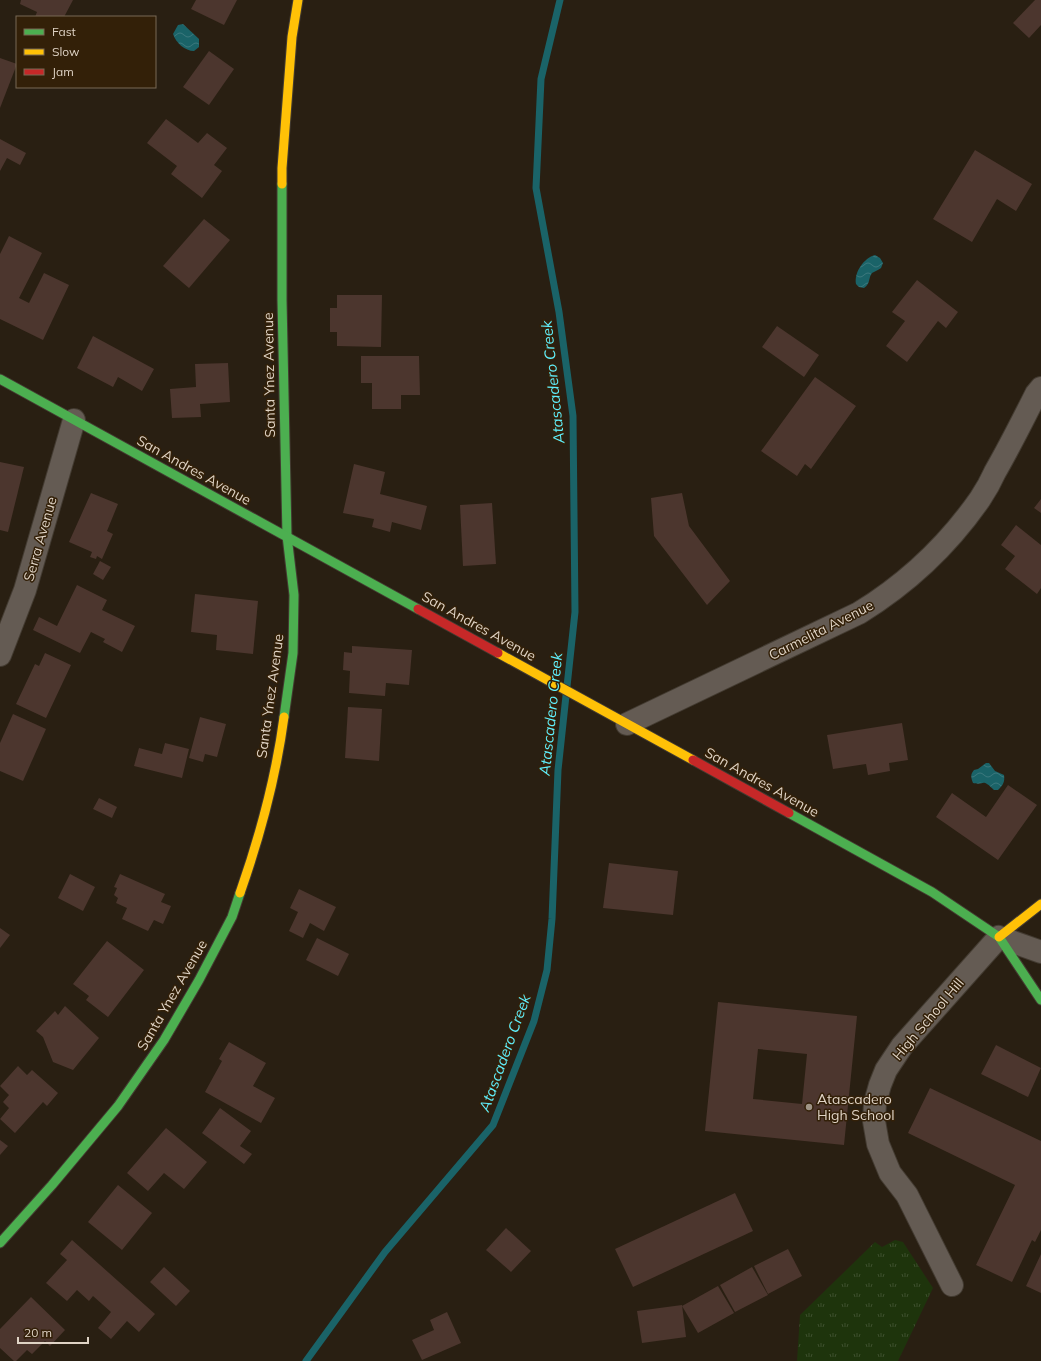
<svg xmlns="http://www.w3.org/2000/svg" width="1041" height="1361" viewBox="0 0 1041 1361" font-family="Mulish,sans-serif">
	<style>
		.grass { fill: url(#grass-tufts) }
		.water { fill: url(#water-waves) }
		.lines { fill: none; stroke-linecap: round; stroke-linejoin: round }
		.stream { stroke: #1a6368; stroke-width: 7 }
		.building { fill: #4c362e; fill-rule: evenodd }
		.street-casing { stroke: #433b31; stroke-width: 24 }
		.fast-casing { stroke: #433b31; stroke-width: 11 }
		.slow-casing { stroke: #433b31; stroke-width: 11 }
		.jam-casing { stroke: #433b31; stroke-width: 11 }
		.street { stroke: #645b53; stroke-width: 22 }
		.fast { stroke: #4caf50; stroke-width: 9 }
		.slow { stroke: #ffc107; stroke-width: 9 }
		.jam { stroke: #c62828; stroke-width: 9 }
		.poi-dot { fill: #9f9486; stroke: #332008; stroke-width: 1.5 }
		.labels { text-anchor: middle; stroke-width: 3; stroke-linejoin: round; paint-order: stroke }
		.street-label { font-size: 14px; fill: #dfd3c5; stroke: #332008 }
		.poi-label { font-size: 14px; fill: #dfd3c5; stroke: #332008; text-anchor: start }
		.water-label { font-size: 15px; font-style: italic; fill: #5feffd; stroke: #332008 }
	</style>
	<defs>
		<pattern id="grass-tufts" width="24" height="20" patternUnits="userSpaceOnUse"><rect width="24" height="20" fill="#1e340c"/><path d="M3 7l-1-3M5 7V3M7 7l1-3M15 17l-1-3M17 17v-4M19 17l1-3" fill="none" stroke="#3e502e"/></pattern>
		<pattern id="water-waves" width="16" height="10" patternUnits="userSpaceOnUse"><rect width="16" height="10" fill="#1a6368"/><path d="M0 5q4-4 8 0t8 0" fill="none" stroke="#3b787c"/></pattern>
	</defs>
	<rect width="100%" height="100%" fill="#291f12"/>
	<path class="grass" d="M 895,1240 L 903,1242 L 933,1288 L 898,1361 L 797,1361 L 800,1315 L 875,1242 L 882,1247 Z"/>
	<g class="water">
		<path d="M 183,24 L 199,39 L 199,47 L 194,51 C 185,51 176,43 173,34 L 178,25 Z"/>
		<path d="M 875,255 L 880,258 L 883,263 L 881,268 C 879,270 875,271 872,273 C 868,278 871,283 864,288 L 859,287 L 856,284 C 854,272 864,258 875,255 Z"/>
		<path d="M 986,763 L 989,763 L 995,771 L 1004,775 C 1005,782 1003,785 998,790 L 994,790 C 981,777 985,786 973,783 C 971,777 970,775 974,770 L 978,769 Z"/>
	</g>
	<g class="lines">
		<path class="stream" d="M 306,1361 L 385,1252 L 493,1125 L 534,1021 L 547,970 L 552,919 L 558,770 L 575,612 L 573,416 L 559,312 L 536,188 L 541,79 L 560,0"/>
	</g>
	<g class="building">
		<path d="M 21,0 L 73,0 L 64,17 L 35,17 L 37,12 L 20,4 Z"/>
		<path d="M 196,0 L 237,0 L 224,25 L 191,9 Z"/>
		<path d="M 1035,0 L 1041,0 L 1041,25 L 1029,38 L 1013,23 Z"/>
		<path d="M 209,51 L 234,69 L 209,105 L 183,87 Z"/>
		<path d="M 0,58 L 17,64 L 0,108 Z"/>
		<path d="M 166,119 L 198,143 L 207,133 L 227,148 L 214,165 L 222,171 L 202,198 L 171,174 L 177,166 L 147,143 Z"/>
		<path d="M 0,139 L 26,153 L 20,165 L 7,158 L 0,171 Z"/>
		<path d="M 975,150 L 1032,184 L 1016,211 L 997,199 L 972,242 L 933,219 Z"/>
		<path d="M 204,219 L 230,240 L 189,288 L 163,266 Z"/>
		<path d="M 9,236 L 42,253 L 19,298 L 29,303 L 44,273 L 69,285 L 43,340 L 0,319 L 0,254 Z"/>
		<path d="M 917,280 L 958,312 L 946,328 L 938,321 L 907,362 L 886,346 L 905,321 L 892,312 Z"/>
		<path d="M 337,295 L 382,295 L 381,347 L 337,346 L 337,332 L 330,332 L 330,308 L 337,308 Z"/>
		<path d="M 777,326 L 819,355 L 804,377 L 762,347 Z"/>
		<path d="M 93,336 L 154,369 L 142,391 L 118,377 L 113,387 L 77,368 Z"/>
		<path d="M 361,356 L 419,356 L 420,395 L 401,395 L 401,409 L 372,409 L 372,383 L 361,383 Z"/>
		<path d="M 228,363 L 230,402 L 200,404 L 201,417 L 172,418 L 170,389 L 196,387 L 195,364 Z"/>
		<path d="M 815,377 L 856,406 L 811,469 L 805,464 L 797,476 L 761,451 Z"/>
		<path d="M 0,462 L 24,467 L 8,532 L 0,530 Z"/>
		<path d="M 354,464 L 385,472 L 380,494 L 427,506 L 421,530 L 392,522 L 390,532 L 372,527 L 374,519 L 343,513 Z"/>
		<path d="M 91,493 L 118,504 L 107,531 L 113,534 L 102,559 L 97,556 L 96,559 L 90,557 L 92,552 L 69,542 Z"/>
		<path d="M 682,493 L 689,526 L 730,581 L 707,605 L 654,536 L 651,498 Z"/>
		<path d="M 1041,499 L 1041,513 L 1034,508 Z"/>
		<path d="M 492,503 L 496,564 L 463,566 L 460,505 Z"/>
		<path d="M 1016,525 L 1041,545 L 1041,588 L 1037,594 L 1005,569 L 1015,556 L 1001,545 Z"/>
		<path d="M 100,561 L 111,567 L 103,580 L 93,574 Z"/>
		<path d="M 77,585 L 107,600 L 102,610 L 135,626 L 122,652 L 103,642 L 105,639 L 91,632 L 80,653 L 33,630 L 39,617 L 57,626 Z"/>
		<path d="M 195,594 L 258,601 L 253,654 L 216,650 L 217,635 L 191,632 Z"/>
		<path d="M 352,646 L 412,650 L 409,685 L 386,683 L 385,696 L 349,693 L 350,671 L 343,670 L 344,652 L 352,653 Z"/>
		<path d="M 45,653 L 71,665 L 46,718 L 16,704 L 35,664 L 39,666 Z"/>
		<path d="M 348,707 L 382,709 L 379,761 L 345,758 Z"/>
		<path d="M 13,714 L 46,729 L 23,781 L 0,771 L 0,743 Z"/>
		<path d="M 200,717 L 226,724 L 217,757 L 205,754 L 203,762 L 189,758 Z"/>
		<path d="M 902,723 L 908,760 L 889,763 L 890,771 L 868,775 L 866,764 L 833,769 L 827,735 Z"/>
		<path d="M 165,743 L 189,749 L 182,778 L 134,766 L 139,748 L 162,754 Z"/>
		<path d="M 1008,785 L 1037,805 L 998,860 L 936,817 L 952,793 L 986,817 Z"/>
		<path d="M 99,798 L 117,807 L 112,818 L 93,809 Z"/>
		<path d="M 609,863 L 678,871 L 673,915 L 603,908 Z"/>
		<path d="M 70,874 L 95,887 L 83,911 L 58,898 Z"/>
		<path d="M 120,874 L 165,894 L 161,902 L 171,906 L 163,924 L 154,920 L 148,931 L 122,919 L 127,908 L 116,903 L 118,898 L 114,895 L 117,888 L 114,887 Z"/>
		<path d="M 299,889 L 336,907 L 324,931 L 310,923 L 303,938 L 289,931 L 298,912 L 290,908 Z"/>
		<path d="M 0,928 L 10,935 L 0,948 Z"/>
		<path d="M 317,938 L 349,954 L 338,976 L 306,960 Z"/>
		<path d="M 107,941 L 144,970 L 108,1017 L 86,1000 L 89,996 L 73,984 Z"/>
		<path d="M 718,1002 L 857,1016 L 844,1145 L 705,1131 ZM 758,1049 L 807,1054 L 802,1104 L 753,1099 Z"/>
		<path d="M 65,1006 L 99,1038 L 73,1070 L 53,1062 L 43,1037 L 36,1031 L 55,1011 L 58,1015 Z"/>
		<path d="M 229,1042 L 266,1063 L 253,1086 L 275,1098 L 261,1123 L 205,1092 L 222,1061 L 219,1059 Z"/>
		<path d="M 996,1045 L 1041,1068 L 1028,1097 L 981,1074 Z"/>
		<path d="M 18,1066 L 27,1075 L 32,1070 L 58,1093 L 47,1106 L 43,1102 L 15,1133 L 0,1119 L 9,1108 L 3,1102 L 9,1095 L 0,1086 Z"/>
		<path d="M 930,1088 L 1041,1141 L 1041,1230 L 1035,1242 L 1032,1240 L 1012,1282 L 976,1265 L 1015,1185 L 908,1133 Z"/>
		<path d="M 220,1108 L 251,1131 L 240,1146 L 252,1154 L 244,1164 L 202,1133 Z"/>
		<path d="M 166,1128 L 207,1162 L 184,1189 L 164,1173 L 148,1191 L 127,1173 Z"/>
		<path d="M 0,1140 L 8,1146 L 0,1155 Z"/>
		<path d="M 118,1185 L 152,1213 L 122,1250 L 88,1222 Z"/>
		<path d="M 735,1193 L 753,1231 L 633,1287 L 615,1249 Z"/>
		<path d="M 506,1228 L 531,1251 L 511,1272 L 486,1250 Z"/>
		<path d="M 72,1240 L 155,1314 L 139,1332 L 127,1321 L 111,1339 L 98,1328 L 111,1312 L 93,1296 L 89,1301 L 77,1290 L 67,1301 L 46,1283 L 67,1260 L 60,1254 Z"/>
		<path d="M 788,1249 L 802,1276 L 768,1294 L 754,1266 Z"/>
		<path d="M 1041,1254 L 1041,1293 L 1026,1286 Z"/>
		<path d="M 164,1267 L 190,1291 L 176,1306 L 150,1282 Z"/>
		<path d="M 752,1267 L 768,1295 L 735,1312 L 720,1285 Z"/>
		<path d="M 718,1286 L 734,1313 L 698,1333 L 682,1306 Z"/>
		<path d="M 31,1297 L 65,1330 L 50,1346 L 45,1341 L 32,1354 L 27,1350 L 16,1361 L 14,1361 L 0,1348 L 0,1329 Z"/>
		<path d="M 682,1305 L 686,1337 L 642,1343 L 637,1311 Z"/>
		<path d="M 447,1312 L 461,1343 L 422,1360 L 412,1340 L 434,1330 L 430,1320 Z"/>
	</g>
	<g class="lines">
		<g class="street-casing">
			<g id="street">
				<path d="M 0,655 L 25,590 L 74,420"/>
				<path d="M 627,724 L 859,613 C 908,583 948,545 980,499 C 986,490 991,481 995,472 C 1010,446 1023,420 1036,394 L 1041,388"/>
				<path d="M 952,1285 L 907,1195 L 890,1173 L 878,1144 L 874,1121 L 875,1103 L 880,1085 L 886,1070 L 902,1046 L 999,937 L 1041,952"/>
			</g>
		</g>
		<g class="fast-casing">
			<g id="fast">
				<path d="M 282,184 L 282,300 L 287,536 L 294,595 L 293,653 L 284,717"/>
				<path d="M 0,379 L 418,609"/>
				<path d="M 789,813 L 932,892 L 999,937 L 1041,1000"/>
				<path d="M 0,1243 L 52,1185 L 118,1106 L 164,1040 L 199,980 L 232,917 L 240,893"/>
			</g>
		</g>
		<g class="slow-casing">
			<g id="slow">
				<path d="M 282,184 L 282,168 L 292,37 L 298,0"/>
				<path d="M 498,653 L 693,760"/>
				<path d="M 240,893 C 260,836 276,777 284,717"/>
				<path d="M 999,937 L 1041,904"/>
			</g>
		</g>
		<g class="jam-casing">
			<g id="jam">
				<path d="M 418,609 L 498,653"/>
				<path d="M 693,760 L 789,813"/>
			</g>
		</g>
		<use href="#street" class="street"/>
		<use href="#fast" class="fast"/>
		<use href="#slow" class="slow"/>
		<use href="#jam" class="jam"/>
	</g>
	<circle class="poi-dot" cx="809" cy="1107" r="4"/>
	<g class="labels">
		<g class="street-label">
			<text transform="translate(269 375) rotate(-91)" y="5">Santa Ynez Avenue</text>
			<text transform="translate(194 470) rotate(29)" y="5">San Andres Avenue</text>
			<text transform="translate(40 539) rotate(-74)" y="5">Serra Avenue</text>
			<text transform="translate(479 626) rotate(29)" y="5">San Andres Avenue</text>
			<text transform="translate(821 630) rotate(-27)" y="5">Carmelita Avenue</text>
			<text transform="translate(270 696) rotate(-82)" y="5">Santa Ynez Avenue</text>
			<text transform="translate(762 782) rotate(29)" y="5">San Andres Avenue</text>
			<text transform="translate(172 995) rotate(-60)" y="5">Santa Ynez Avenue</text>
			<text transform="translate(928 1019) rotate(-50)" y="5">High School Hill</text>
		</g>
		<g class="poi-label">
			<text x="817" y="1104">Atascadero<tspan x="817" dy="16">High School</tspan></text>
		</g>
		<g class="water-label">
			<text transform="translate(553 382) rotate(-96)" y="5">Atascadero Creek</text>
			<text transform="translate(551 714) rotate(-84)" y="5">Atascadero Creek</text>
			<text transform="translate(505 1053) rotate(-70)" y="5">Atascadero Creek</text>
		</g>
	</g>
	<rect x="16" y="16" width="140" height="72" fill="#332008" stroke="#786854"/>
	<rect x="24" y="29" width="20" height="6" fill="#4caf50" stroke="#786854"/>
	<text x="52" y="36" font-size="12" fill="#dfd3c5">Fast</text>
	<rect x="24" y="49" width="20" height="6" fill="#ffc107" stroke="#786854"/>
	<text x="52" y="56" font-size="12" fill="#dfd3c5">Slow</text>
	<rect x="24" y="69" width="20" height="6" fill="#c62828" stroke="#786854"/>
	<text x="52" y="76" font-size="12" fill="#dfd3c5">Jam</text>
	<path d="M18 1337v6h70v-6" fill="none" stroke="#dfd3c5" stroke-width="2"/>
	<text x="24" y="1337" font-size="12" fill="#dfd3c5" stroke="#332008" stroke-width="3" paint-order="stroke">20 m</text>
</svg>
